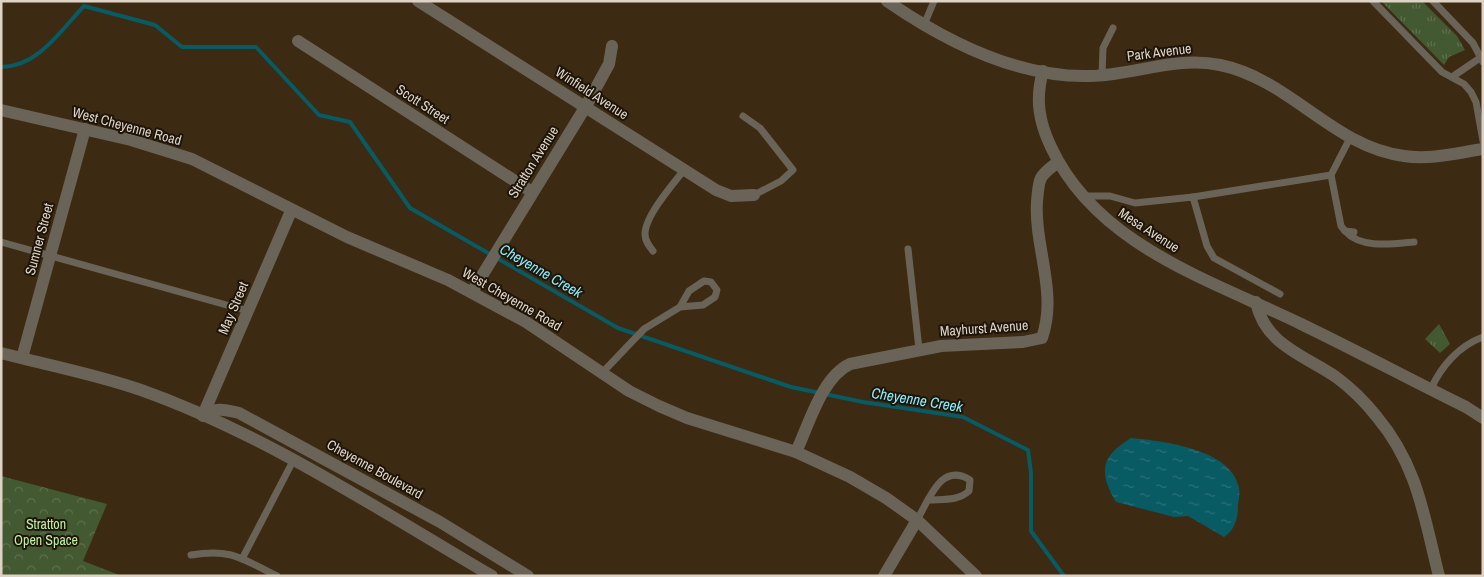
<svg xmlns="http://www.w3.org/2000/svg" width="1484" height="577" viewBox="0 0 1484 577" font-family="'Archivo Narrow',sans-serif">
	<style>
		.grass { fill: url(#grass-tufts) }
		.park { fill: url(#park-crowns) }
		.water { fill: url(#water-ripples) }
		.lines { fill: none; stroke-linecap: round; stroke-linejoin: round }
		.stream { stroke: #085a63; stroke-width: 4 }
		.service { stroke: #696457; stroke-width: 7 }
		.minor { stroke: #696457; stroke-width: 12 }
		.tertiary { stroke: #696457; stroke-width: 12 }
		.labels { text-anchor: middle; stroke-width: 4; stroke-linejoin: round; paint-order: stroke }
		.street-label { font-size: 14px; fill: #dfd3c5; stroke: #1d140a }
		.park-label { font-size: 14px; fill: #c1f09d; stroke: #1d140a }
		.water-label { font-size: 15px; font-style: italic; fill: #89ecfa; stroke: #1d140a }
	</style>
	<defs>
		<pattern id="grass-tufts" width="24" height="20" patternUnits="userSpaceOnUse" patternTransform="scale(1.25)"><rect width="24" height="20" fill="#435931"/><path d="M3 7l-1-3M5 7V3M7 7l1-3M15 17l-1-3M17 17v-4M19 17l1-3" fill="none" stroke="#5e704d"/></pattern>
		<pattern id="park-crowns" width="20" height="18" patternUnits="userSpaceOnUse" patternTransform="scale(1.25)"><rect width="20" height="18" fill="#435931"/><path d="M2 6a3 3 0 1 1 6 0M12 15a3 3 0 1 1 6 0" fill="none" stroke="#5e704d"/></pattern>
		<pattern id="water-ripples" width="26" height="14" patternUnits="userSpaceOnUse" patternTransform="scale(1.25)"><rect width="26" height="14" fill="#085a63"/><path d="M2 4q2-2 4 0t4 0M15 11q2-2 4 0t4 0" fill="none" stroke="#2c7178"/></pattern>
	</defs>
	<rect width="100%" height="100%" fill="#3d2a12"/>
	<g class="grass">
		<path d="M 1381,1 L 1422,1 L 1457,36 L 1465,50 L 1449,57 L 1444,65 Z"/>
		<path d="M 1439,324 L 1450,344 L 1440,353 L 1425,339 Z"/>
	</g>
	<path class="park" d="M 1,476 L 107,504 L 83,561 L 122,576 L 1,576 Z"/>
	<path class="water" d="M 1131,438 C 1163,441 1232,449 1239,488 C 1240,493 1239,499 1238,504 C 1238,517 1236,529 1224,537 L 1188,516 L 1174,517 L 1116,502 C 1098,472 1101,456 1131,438 Z"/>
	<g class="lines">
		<path class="stream" d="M 1,67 C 38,67 61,30 84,6 L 155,25 L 182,47 L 256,47 L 319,115 L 350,122 L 410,208 L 618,328 L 791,387 L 863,402 L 963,417 L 1028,450 L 1031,473 L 1031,531 L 1064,576"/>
		<g class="service">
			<path d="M 1373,1 L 1442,72 L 1464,84 L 1471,92 L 1476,102 L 1483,141"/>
			<path d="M 1433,1 L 1473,43 L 1483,62"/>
			<path d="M 924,25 L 934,1"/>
			<path d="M 1102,75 L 1103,48 L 1113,28"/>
			<path d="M 1452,77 L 1483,56"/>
			<path d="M 743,116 L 760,128 L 793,170 L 781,181 L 754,195"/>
			<path d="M 1331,175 L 1341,226 L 1345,231 L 1354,232"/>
			<path d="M 1086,196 L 1110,196 L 1135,203 L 1193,197 L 1207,246 L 1214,258 L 1280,294"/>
			<path d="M 1193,197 L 1331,175 L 1350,138"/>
			<path d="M 1345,231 C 1361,249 1392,244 1414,242"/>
			<path d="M 1,242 L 248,311"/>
			<path d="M 908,249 L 919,349"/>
			<path d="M 653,251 C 649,246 645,241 645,234 C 645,216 673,184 684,170"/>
			<path d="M 602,373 L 644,329 L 680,307 L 689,291 L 704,281 L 711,282 L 717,290 L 715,297 L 703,305 L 680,307"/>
			<path d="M 1431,389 C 1441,366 1459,346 1483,337"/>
			<path d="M 917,520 C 930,498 941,462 970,480 L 969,491 C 958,501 944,499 929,500"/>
			<path d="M 191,555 C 232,548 242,559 277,576"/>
			<path d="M 242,559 L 293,461"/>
		</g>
		<g class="minor">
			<path d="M 418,1 L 716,190 L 731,196 L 754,195"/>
			<path d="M 298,41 L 532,192"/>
			<path d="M 1043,71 C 1035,99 1039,122 1051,147 C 1097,246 1211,280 1301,324 C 1357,351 1411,380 1466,407 L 1483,418"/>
			<path d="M 472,292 L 586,106 L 609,64 L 612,46"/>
			<path d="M 1256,302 C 1265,345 1304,355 1336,377 C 1351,388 1366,403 1377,417 C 1418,466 1424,517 1439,576"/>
			<path d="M 22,358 L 85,129"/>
			<path d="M 203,415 L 291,211"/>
			<path d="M 203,416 C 217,407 223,409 239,413 L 440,522 L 528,576"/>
			<path d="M 796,452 C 809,424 822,377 850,364 L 941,346 L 1023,342 L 1042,338 C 1058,292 1034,247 1037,201 C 1038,193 1038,184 1041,178 C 1045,171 1052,167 1058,162"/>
			<path d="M 884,576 L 917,520"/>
		</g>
		<g class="tertiary">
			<path d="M 887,1 C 945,41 1018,78 1090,76 C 1134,75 1175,56 1220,65 C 1290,79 1333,147 1404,156 C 1430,160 1457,153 1483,149"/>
			<path d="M 1,110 L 131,140 L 192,159 L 347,237 L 448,280 L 526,322 L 629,391 L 659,406 L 687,418 L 796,452 L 850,477 L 886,498 L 917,520 L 976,576"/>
			<path d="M 1,353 C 47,365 95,374 141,390 C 265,434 379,510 492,576"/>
		</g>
	</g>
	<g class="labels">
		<g class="street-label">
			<text transform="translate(1159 52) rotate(-7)" y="5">Park Avenue</text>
			<text transform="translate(592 93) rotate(33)" y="5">Winfield Avenue</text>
			<text transform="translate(423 104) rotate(33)" y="5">Scott Street</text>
			<text transform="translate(127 126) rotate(15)" y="5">West Cheyenne Road</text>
			<text transform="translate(533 162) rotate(-58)" y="5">Stratton Avenue</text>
			<text transform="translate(1149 230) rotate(33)" y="5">Mesa Avenue</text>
			<text transform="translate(39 239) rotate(-75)" y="5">Sumner Street</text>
			<text transform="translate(512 299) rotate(30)" y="5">West Cheyenne Road</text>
			<text transform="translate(233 308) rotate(-67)" y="5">May Street</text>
			<text transform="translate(984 328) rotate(-4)" y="5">Mayhurst Avenue</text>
			<text transform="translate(375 469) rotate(29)" y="5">Cheyenne Boulevard</text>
		</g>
		<g class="park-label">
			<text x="46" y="529">Stratton<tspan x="46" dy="16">Open Space</tspan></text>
		</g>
		<g class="water-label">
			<text transform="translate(541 271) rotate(30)" y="5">Cheyenne Creek</text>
			<text transform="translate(917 400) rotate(9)" y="5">Cheyenne Creek</text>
		</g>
	</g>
	<rect width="1484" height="577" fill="none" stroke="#dfd3c5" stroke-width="5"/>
</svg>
